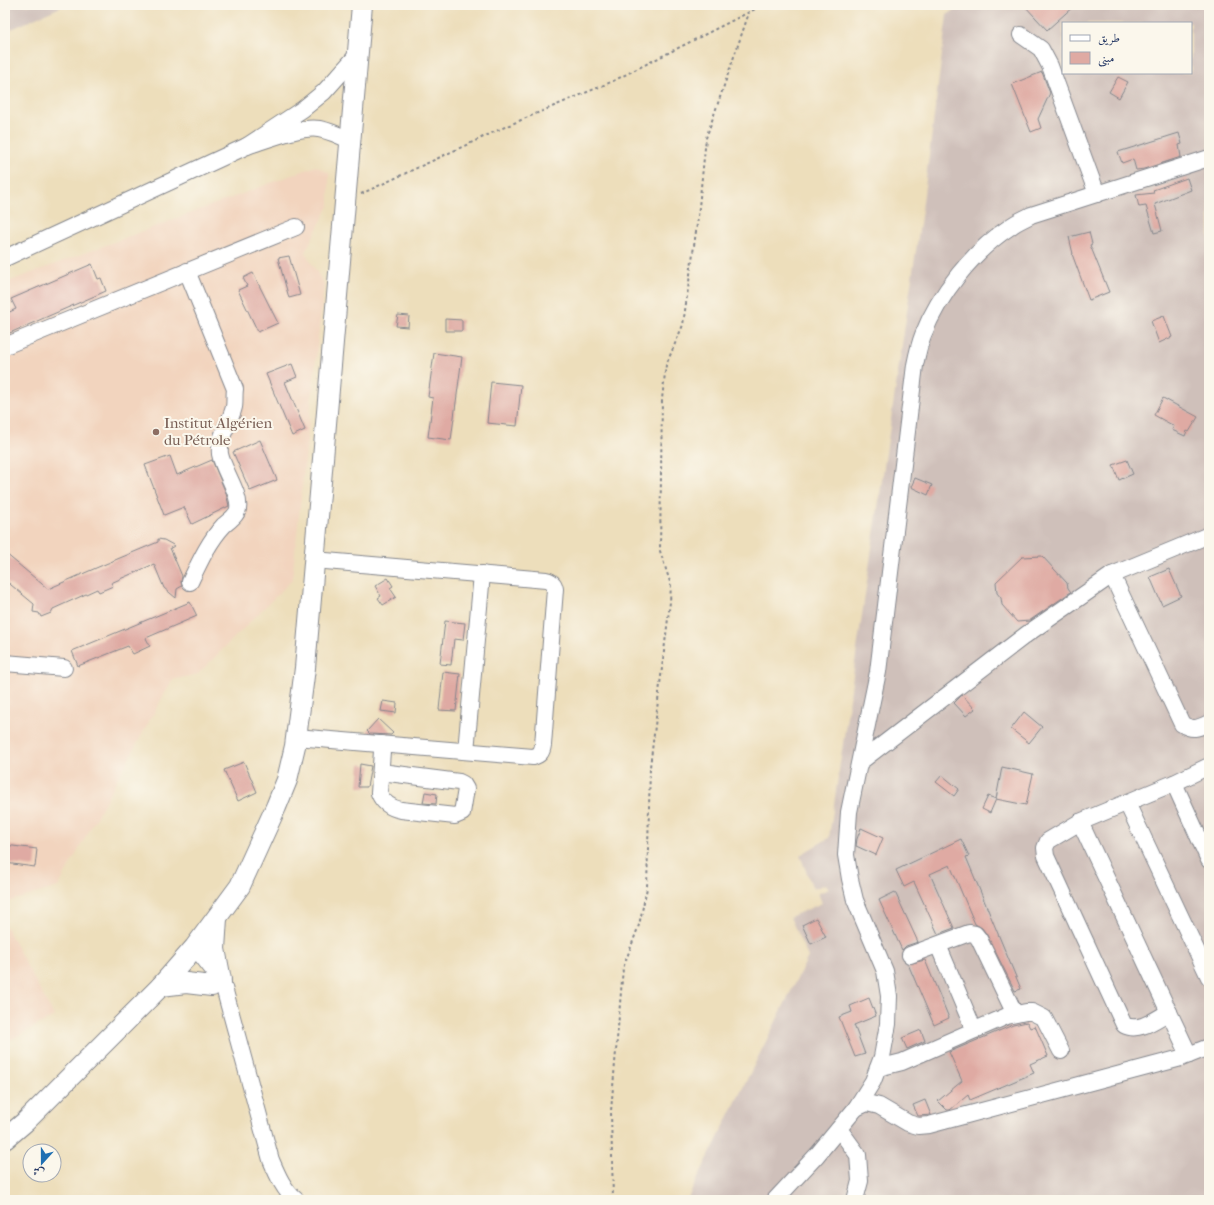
<svg xmlns="http://www.w3.org/2000/svg" width="1214" height="1205" viewBox="0 0 1214 1205" font-family="'IM FELL French Canon',Amiri,serif">
	<style>
		.built { fill: #f2d4be }
		.industrial { fill: #cfc0ba; fill-rule: evenodd }
		.building { fill: #dfaaa3 }
		.lines { fill: none; stroke-linecap: round; stroke-linejoin: round }
		.minor-casing { stroke: #84868c; stroke-width: 18 }
		.major-casing { stroke: #84868c; stroke-width: 22 }
		.path { stroke: #84868c; stroke-width: 2; stroke-dasharray: 3 3; stroke-linecap: butt }
		.minor { stroke: #fff; stroke-width: 16 }
		.major { stroke: #fff; stroke-width: 20 }
		.education-dot { fill: #8d6e63; stroke: #fbf7ec; stroke-width: 1.5 }
		.labels { text-anchor: middle; stroke-width: 4; stroke-linejoin: round; paint-order: stroke }
		.education-label { font-size: 15px; fill: #785e54; stroke: #fbf7ec; text-anchor: start }
	</style>
	<rect width="100%" height="100%" fill="#fbf7ec"/>
	<filter id="ink" filterUnits="userSpaceOnUse"><feTurbulence type="fractalNoise" baseFrequency=".025" numOctaves="2"/><feDisplacementMap in="SourceGraphic" scale="8" xChannelSelector="R" yChannelSelector="G"/><feConvolveMatrix kernelMatrix="1 2 1 2 8 2 1 2 1" color-interpolation-filters="sRGB"/></filter>
	<filter id="wash" filterUnits="userSpaceOnUse"><feTurbulence type="fractalNoise" baseFrequency=".012" numOctaves="4" result="noise"/><feDisplacementMap in="SourceGraphic" scale="16" xChannelSelector="R" yChannelSelector="G"/><feGaussianBlur stdDeviation="0.9" result="paint"/><feColorMatrix in="noise" values="0 0 0 0 0 0 0 0 0 0 0 0 0 0 0 0 0 1.4 0 .05"/><feComposite in="paint" operator="in"/></filter>
	<g filter="url(#wash)">
		<rect width="100%" height="100%" fill="#eddebb"/>
		<g class="built">
			<path d="M 316,166 L 329,173 L 329,206 L 305,252 L 324,284 L 292,580 L 198,674 L 172,680 L 58,887 L 5,903 L 5,283 Z"/>
			<path d="M 5,925 L 54,1016 L 5,1043 Z"/>
		</g>
		<g class="industrial">
			<path d="M 5,5 L 65,5 L 5,32 Z"/>
			<path d="M 962,5 L 1209,5 L 1209,1200 L 687,1200 L 808,957 L 790,917 L 822,903 L 818,893 L 829,889 L 826,884 L 813,889 L 800,855 L 829,838 L 922,210 L 947,15 ZM 1063,23 L 1191,23 L 1191,73 L 1063,73 Z"/>
		</g>
		<g id="blocks">
			<g class="building">
				<path d="M 1024,5 L 1075,5 L 1047,30 Z"/>
				<path d="M 1042,72 L 1050,93 L 1038,119 L 1041,128 L 1031,132 L 1012,84 Z"/>
				<path d="M 1118,77 L 1128,82 L 1119,98 L 1109,92 Z"/>
				<path d="M 1179,133 L 1182,144 L 1179,145 L 1181,157 L 1144,169 L 1136,170 L 1133,159 L 1122,163 L 1118,152 Z"/>
				<path d="M 1187,178 L 1191,190 L 1155,204 L 1162,231 L 1154,233 L 1146,206 L 1139,207 L 1136,195 L 1154,193 L 1153,190 Z"/>
				<path d="M 1089,232 L 1092,244 L 1090,245 L 1109,292 L 1089,300 L 1072,254 L 1073,254 L 1069,237 Z"/>
				<path d="M 289,256 L 300,295 L 289,298 L 278,258 Z"/>
				<path d="M 92,264 L 98,279 L 101,278 L 106,291 L 5,335 L 5,314 L 16,309 L 11,299 Z"/>
				<path d="M 253,273 L 278,323 L 258,332 L 238,290 L 247,286 L 243,278 Z"/>
				<path d="M 398,315 L 409,316 L 408,327 L 396,326 Z"/>
				<path d="M 1164,316 L 1172,337 L 1159,343 L 1151,321 Z"/>
				<path d="M 445,319 L 462,320 L 462,331 L 445,331 Z"/>
				<path d="M 434,353 L 462,357 L 451,440 L 428,437 L 433,398 L 428,397 Z"/>
				<path d="M 292,364 L 297,377 L 285,382 L 305,430 L 292,436 L 266,374 Z"/>
				<path d="M 491,382 L 521,385 L 517,426 L 487,423 Z"/>
				<path d="M 1163,398 L 1198,417 L 1189,432 L 1187,431 L 1185,436 L 1172,430 L 1174,426 L 1154,415 Z"/>
				<path d="M 260,440 L 277,480 L 250,491 L 233,452 Z"/>
				<path d="M 170,456 L 177,475 L 212,460 L 226,493 L 229,506 L 192,524 L 184,507 L 164,515 L 145,465 Z"/>
				<path d="M 1127,460 L 1133,474 L 1119,480 L 1113,465 Z"/>
				<path d="M 915,478 L 932,485 L 928,495 L 911,487 Z"/>
				<path d="M 158,539 L 164,540 L 175,546 L 170,548 L 182,576 L 181,582 L 182,586 L 177,589 L 176,598 L 164,588 L 154,564 L 111,583 L 113,586 L 99,592 L 97,589 L 53,609 L 51,613 L 41,617 L 39,613 L 33,612 L 34,604 L 5,580 L 5,553 L 48,589 L 96,568 L 158,542 Z"/>
				<path d="M 1042,556 L 1067,583 L 1068,588 L 1071,592 L 1029,621 L 1017,622 L 1002,605 L 1001,598 L 997,593 L 996,582 L 1022,557 Z"/>
				<path d="M 1169,569 L 1181,596 L 1162,605 L 1150,577 Z"/>
				<path d="M 388,578 L 393,586 L 390,588 L 396,597 L 383,605 L 378,598 L 381,596 L 375,586 Z"/>
				<path d="M 190,602 L 197,616 L 146,638 L 150,646 L 133,654 L 128,646 L 78,666 L 72,651 Z"/>
				<path d="M 445,621 L 465,623 L 463,640 L 454,639 L 451,665 L 440,664 Z"/>
				<path d="M 443,672 L 460,674 L 456,711 L 439,710 Z"/>
				<path d="M 962,695 L 975,709 L 966,716 L 954,703 Z"/>
				<path d="M 383,701 L 397,703 L 396,713 L 381,711 Z"/>
				<path d="M 1024,712 L 1042,727 L 1029,743 L 1011,729 Z"/>
				<path d="M 378,719 L 393,733 L 391,735 L 370,734 L 367,731 Z"/>
				<path d="M 244,762 L 257,792 L 238,801 L 224,770 Z"/>
				<path d="M 360,764 L 371,766 L 367,787 L 358,787 Z"/>
				<path d="M 1002,767 L 1033,774 L 1026,805 L 996,799 Z"/>
				<path d="M 942,775 L 959,789 L 954,796 L 936,782 Z"/>
				<path d="M 425,792 L 437,794 L 436,804 L 423,803 Z"/>
				<path d="M 988,796 L 996,799 L 990,813 L 982,809 Z"/>
				<path d="M 861,828 L 883,838 L 876,855 L 856,846 L 857,839 Z"/>
				<path d="M 961,839 L 969,856 L 966,857 L 1021,989 L 1015,991 L 987,935 L 982,928 L 975,924 L 950,865 L 930,874 L 954,928 L 938,934 L 914,882 L 904,887 L 896,870 Z"/>
				<path d="M 5,845 L 37,849 L 35,867 L 5,863 Z"/>
				<path d="M 895,892 L 918,942 L 906,946 L 902,950 L 879,900 Z"/>
				<path d="M 816,918 L 826,937 L 811,944 L 802,925 Z"/>
				<path d="M 925,960 L 949,1018 L 934,1025 L 908,964 Z"/>
				<path d="M 869,998 L 876,1016 L 854,1025 L 865,1054 L 855,1057 L 839,1017 L 852,1012 L 850,1006 Z"/>
				<path d="M 1027,1022 L 1030,1028 L 1035,1026 L 1048,1056 L 1030,1064 L 1034,1073 L 970,1100 L 968,1095 L 950,1110 L 947,1110 L 938,1101 L 962,1081 L 949,1052 L 1013,1025 Z"/>
				<path d="M 921,1030 L 925,1041 L 907,1049 L 902,1038 Z"/>
				<path d="M 925,1100 L 931,1115 L 918,1116 L 913,1105 Z"/>
			</g>
		</g>
	</g>
	<g filter="url(#ink)">
		<use href="#blocks" fill-opacity="0" stroke="#84868c" stroke-width="1"/>
		<g class="lines">
			<g class="minor-casing">
				<g id="minor">
					<path d="M 1021,35 L 1041,49 L 1050,66 L 1097,194"/>
					<path d="M 351,141 C 341,136 331,131 319,129 C 300,126 266,140 247,146 L 303,109 L 324,92 L 358,54"/>
					<path d="M 5,258 L 247,146"/>
					<path d="M 187,271 L 235,389 C 234,395 235,402 234,407 C 230,424 218,436 220,454 C 223,470 241,494 238,509 C 237,515 229,521 224,525 C 209,541 199,563 190,582"/>
					<path d="M 5,346 L 296,227"/>
					<path d="M 1112,575 L 1182,724 C 1193,731 1198,728 1209,723"/>
					<path d="M 5,663 L 64,668"/>
					<path d="M 296,737 L 533,757 C 540,755 542,752 543,745 L 555,589 C 554,583 551,581 546,580 L 314,560"/>
					<path d="M 466,751 L 482,574"/>
					<path d="M 860,762 L 1027,634 L 1112,575 L 1209,535"/>
					<path d="M 381,772 L 459,782 L 463,784 L 466,789 L 462,813 L 455,816 L 401,810 C 391,808 383,803 379,793 L 382,751 L 382,744"/>
					<path d="M 1174,783 L 1209,860"/>
					<path d="M 1127,803 L 1209,977"/>
					<path d="M 1080,822 L 1189,1055"/>
					<path d="M 938,945 L 974,1030"/>
					<path d="M 195,947 L 221,980 L 223,984 L 271,1160 C 277,1174 284,1191 296,1200"/>
					<path d="M 910,955 L 969,933 L 975,934 L 979,939 L 1015,1014"/>
					<path d="M 1169,1012 C 1156,1019 1139,1033 1124,1025 L 1046,856 L 1045,848 L 1048,841 L 1080,822 L 1174,783 L 1209,766"/>
					<path d="M 878,1068 L 902,1062 L 1007,1016 L 1026,1012 L 1032,1012 L 1044,1018 L 1061,1051"/>
					<path d="M 856,1108 L 873,1081 L 882,1057 L 888,1024 L 889,996 L 885,971 L 855,900 L 850,879 L 846,855 L 849,812 L 878,672 L 915,365 C 917,355 919,345 923,335 C 939,294 973,251 1010,227 C 1016,222 1024,219 1031,215 L 1209,158"/>
					<path d="M 839,1129 L 858,1155 L 860,1181 L 855,1200"/>
					<path d="M 775,1200 L 817,1155 L 856,1108 L 867,1103 L 879,1106 L 908,1123 L 918,1126 L 929,1125 L 1181,1058 L 1209,1047"/>
				</g>
			</g>
			<g class="major-casing">
				<g id="major">
					<path d="M 217,918 L 215,949 L 221,980"/>
					<path d="M 161,986 L 186,983 L 212,986"/>
					<path d="M 5,1139 L 25,1122 L 161,986 L 195,947 L 240,886 L 276,807 L 287,780 L 295,746 L 305,668 L 362,5"/>
				</g>
			</g>
			<g class="path">
				<path d="M 361,194 L 507,126 L 611,82 L 763,5"/>
				<path d="M 613,1200 L 611,1111 L 623,968 L 639,925 L 647,888 L 650,767 L 670,602 L 671,585 L 660,551 L 662,399 L 666,365 L 683,325 L 698,217 L 706,138 L 749,13"/>
			</g>
			<use href="#minor" class="minor"/>
			<use href="#major" class="major"/>
		</g>
	</g>
	<circle class="education-dot" cx="156" cy="432" r="4"/>
	<g class="labels">
		<g class="education-label">
			<text x="164" y="428">Institut Algérien<tspan x="164" dy="17">du Pétrole</tspan></text>
		</g>
	</g>
	<rect width="1214" height="1205" fill="none" stroke="#fbf7ec" stroke-width="20"/>
	<rect x="1062" y="22" width="130" height="52" fill="#fbf7ec" stroke="#a1a7b3"/>
	<rect x="1070" y="35" width="20" height="6" fill="#ffffff" stroke="#a1a7b3"/>
	<text x="1098" y="42" font-size="12" fill="#1b2f5e">طريق</text>
	<rect x="1070" y="52" width="20" height="12" fill="#dfaaa3" stroke="#a1a7b3"/>
	<text x="1098" y="62" font-size="12" fill="#1b2f5e">مبنى</text>
	<g transform="translate(42 1163) rotate(201)"><circle r="19" fill="#fbf7ec" stroke="#a1a7b3"/>
	<path d="M0-3L7 15L0 10L-7 15Z" fill="#1f6fb2"/>
	<text y="-6" font-size="11" font-weight="bold" text-anchor="middle" fill="#1b2f5e">ش</text>
	</g>
</svg>
